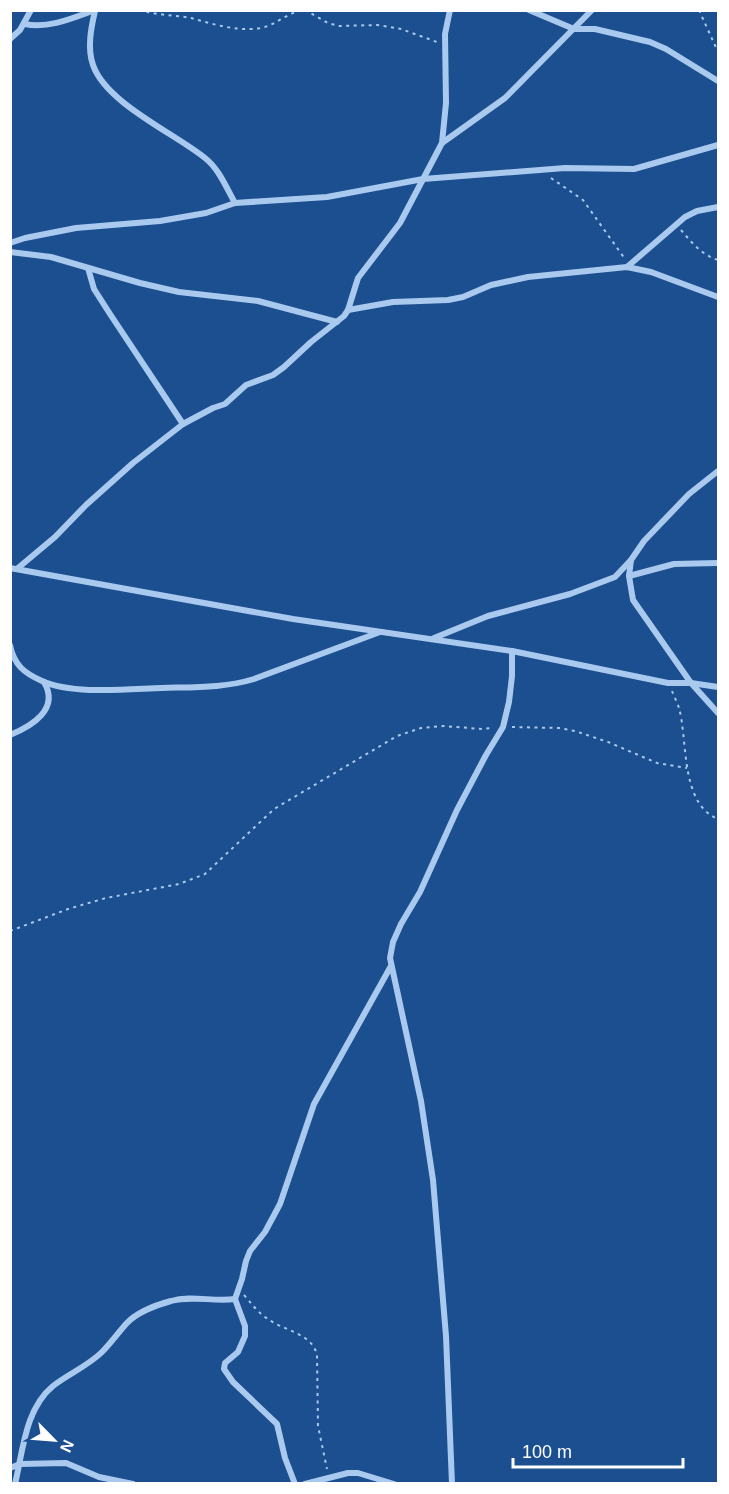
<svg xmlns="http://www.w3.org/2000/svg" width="729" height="1494" viewBox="0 0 729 1494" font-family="Helvetica,sans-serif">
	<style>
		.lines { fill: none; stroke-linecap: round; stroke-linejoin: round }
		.path { stroke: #a9c9ee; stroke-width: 2; stroke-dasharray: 3 4.5; stroke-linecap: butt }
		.minor { stroke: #a9c9ee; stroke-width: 6 }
	</style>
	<rect width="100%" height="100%" fill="#1b4f8f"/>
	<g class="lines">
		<g class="path">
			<path d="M 139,10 C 156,15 174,15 191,18 C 213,24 237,32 261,28 C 276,25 288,12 304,10"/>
			<path d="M 305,10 L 328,23 L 339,26 L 377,25 L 401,29 L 437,42"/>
			<path d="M 699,10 L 718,52"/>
			<path d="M 551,178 L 583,200 L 625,259"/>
			<path d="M 681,230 C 692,243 702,255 718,260"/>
			<path d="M 672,691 C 674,696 677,702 679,708 C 688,740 680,804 718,819"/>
			<path d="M 512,727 L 559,728 L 575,731 L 608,742 L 657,763 L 687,768"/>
			<path d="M 10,931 L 68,909 L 106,898 L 179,884 L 205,874 L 274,809 L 397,736 L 421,728 L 443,726 L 482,729 L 491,728"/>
			<path d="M 244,1295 C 252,1304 258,1313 268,1319 C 284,1331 312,1333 317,1355 L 318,1426 L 327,1469"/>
		</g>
		<g class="minor">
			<path d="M 529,10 L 574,29 L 595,29 L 650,42 L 666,49 L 718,81"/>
			<path d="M 95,11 C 91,28 87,48 93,65 C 106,103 174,133 205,158 C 219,169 226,187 235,203"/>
			<path d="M 25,24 C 48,29 73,18 95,10"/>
			<path d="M 10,39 L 20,30 L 31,10"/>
			<path d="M 442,143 L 446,103 L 445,34 L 450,10"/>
			<path d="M 10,243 L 25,238 L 76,228 L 160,221 L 206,213 L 235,203 L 327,197 L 423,179 L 565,168 L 634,169 L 718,145"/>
			<path d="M 10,252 L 51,257 L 140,283 L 179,292 L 258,301 L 337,322"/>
			<path d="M 627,267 L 685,217 L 697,211 L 718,207"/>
			<path d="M 88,268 L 94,289 L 110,314 L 183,424"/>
			<path d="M 348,310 L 393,302 L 448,300 L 463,297 L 491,285 L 528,277 L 627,267 L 651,272 L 718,297"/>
			<path d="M 631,560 L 629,576 L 633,600 L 691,683 L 718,713"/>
			<path d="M 10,568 L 293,619 L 512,651 L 668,683 L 691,683 L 718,687"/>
			<path d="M 18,568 L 55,537 L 86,505 L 133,463 L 183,424 L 213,408 L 225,404 L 246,385 L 273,375 L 284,367 L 311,342 L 344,316 L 348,310 L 358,278 L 400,223 L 442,143 L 505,98 L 592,10"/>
			<path d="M 629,576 L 674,564 L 718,563"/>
			<path d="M 434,638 L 488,616 L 570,594 L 615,577 L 631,560 L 644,541 L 689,494 L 718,471"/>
			<path d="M 10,645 C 14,665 24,673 42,681 C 72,695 129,689 162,688 C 192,687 225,688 254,679 L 380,632"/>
			<path d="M 10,735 C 32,726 60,709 44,682"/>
			<path d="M 10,1468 L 20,1464 L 66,1463 L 99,1477 L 133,1484"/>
			<path d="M 15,1484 C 23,1451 25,1409 53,1386 C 68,1374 88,1366 102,1352 C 111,1343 118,1333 126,1324 C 136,1313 156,1305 171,1301 C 191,1295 214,1302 235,1299"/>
			<path d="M 295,1484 L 285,1458 L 277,1424 L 233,1382 L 224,1369 L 225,1363 L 238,1352 L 245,1336 L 245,1326 L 235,1299 L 242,1279 L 246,1261 L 250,1251 L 265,1232 L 280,1204 L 314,1104 L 391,966"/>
			<path d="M 305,1484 L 348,1473 L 358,1473 L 394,1484"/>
			<path d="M 452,1484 L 446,1336 L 433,1180 L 421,1101 L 390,958 L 393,942 L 401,924 L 420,892 L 457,810 L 486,755 L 503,727 L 509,702 L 512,676 L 512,651"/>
		</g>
	</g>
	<rect width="729" height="1494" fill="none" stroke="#ffffff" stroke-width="24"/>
	<g transform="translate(54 1440) rotate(115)" stroke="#1b4f8f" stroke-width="4.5" paint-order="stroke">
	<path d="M0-4.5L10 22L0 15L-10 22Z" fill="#ffffff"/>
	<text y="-9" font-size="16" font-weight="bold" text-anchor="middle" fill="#ffffff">N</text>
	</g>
	<path d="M513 1458v9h170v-9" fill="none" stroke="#ffffff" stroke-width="3"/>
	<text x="522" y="1458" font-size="18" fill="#ffffff" stroke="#1b4f8f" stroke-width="4.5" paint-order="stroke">100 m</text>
</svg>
